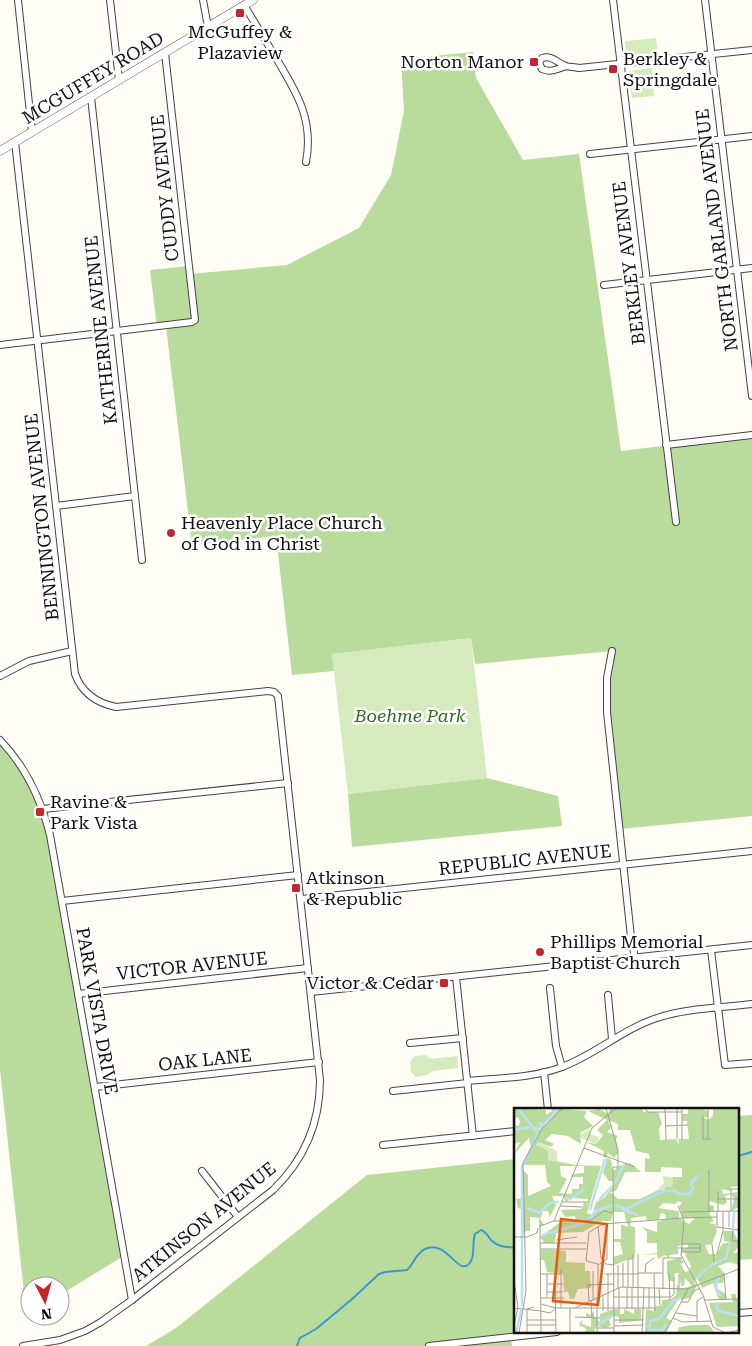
<svg xmlns="http://www.w3.org/2000/svg" width="752" height="1346" viewBox="0 0 752 1346" font-family="'Roboto Serif',serif">
	<style>
		.green { fill: #d5ebbd }
		.forest { fill: #b9dc9c }
		.lines { fill: none; stroke-linecap: round; stroke-linejoin: round }
		.stream { stroke: #3f96cf; stroke-width: 2 }
		.minor-casing { stroke: #444; stroke-width: 8 }
		.tertiary-casing { stroke: #444; stroke-width: 9 }
		.minor { stroke: #fff; stroke-width: 6 }
		.tertiary { stroke: #fff; stroke-width: 8 }
		.poi-dot { fill: #c4262e; stroke: #fff; stroke-width: 2 }
		.labels { text-anchor: middle; stroke-width: 5; stroke-linejoin: round; paint-order: stroke }
		.poi-label { font-size: 18px; fill: #111; stroke: #fff; text-anchor: start }
		.street-label { font-size: 18px; fill: #111; stroke: #fff }
		.park-label { font-size: 18px; font-style: italic; fill: #2f6b1f; stroke: #fff }
		.inset-river { fill: none; stroke: #b9e0f7; stroke-width: 2.5 }
		.inset-road { fill: none; stroke: #a09f9a; stroke-width: 1 }
		.view { fill: #e8590c; fill-opacity: 0.15; stroke: #e8590c; stroke-width: 2.5 }
		.inset-edge { fill: none; stroke: #111; stroke-width: 2.5 }
	</style>
	<rect width="100%" height="100%" fill="#fffdf5"/>
	<g class="green">
		<path d="M 656,38 L 658,53 L 626,56 L 625,41 Z"/>
		<path d="M 652,68 L 654,96 L 632,98 L 628,71 Z"/>
		<path d="M 471,638 L 487,778 L 348,794 L 332,654 Z"/>
		<path d="M 426,1055 L 430,1059 L 457,1056 L 458,1068 L 432,1071 L 427,1075 L 416,1077 L 411,1072 L 410,1062 L 415,1056 Z"/>
	</g>
	<g class="forest">
		<path d="M 473,52 L 476,78 L 523,160 L 579,154 L 621,451 L 752,435 L 752,816 L 620,829 L 607,712 L 612,651 L 475,664 L 471,638 L 332,654 L 334,671 L 292,675 L 276,536 L 192,545 L 166,326 L 157,327 L 150,270 L 189,266 L 190,274 L 287,265 L 359,228 L 391,175 L 404,111 L 401,59 Z"/>
		<path d="M 0,740 L 15,757 L 46,820 L 125,1255 L 60,1295 L 60,1286 L 30,1286 L 30,1301 L 25,1302 L 0,1069 Z"/>
		<path d="M 487,778 L 558,796 L 562,826 L 352,847 L 348,794 Z"/>
		<path d="M 752,1115 L 752,1259 L 738,1260 L 738,1116 Z"/>
		<path d="M 516,1159 L 516,1332 L 557,1332 L 511,1338 L 512,1346 L 146,1346 L 176,1328 L 367,1175 Z"/>
	</g>
	<g class="lines">
		<g class="stream">
			<path d="M 738,1156 L 752,1152"/>
			<path d="M 297,1346 L 300,1338 L 316,1329 L 351,1300 L 379,1274 L 385,1272 L 407,1270 C 414,1264 416,1253 425,1249 C 448,1238 459,1281 471,1261 C 475,1254 472,1242 475,1234 L 481,1230 C 487,1232 488,1237 492,1241 C 498,1247 508,1247 516,1248"/>
		</g>
		<g class="minor-casing">
			<g id="minor">
				<path d="M 18,0 L 32,132"/>
				<path d="M 110,0 L 119,80"/>
				<path d="M 203,0 L 208,27"/>
				<path d="M 613,0 L 676,522"/>
				<path d="M 705,0 L 752,396"/>
				<path d="M 244,5 C 255,23 265,40 276,58 C 297,93 314,120 306,162"/>
				<path d="M 566,66 C 558,69 550,73 542,69 L 539,63 L 542,58 C 553,55 557,63 566,66 C 569,67 575,67 579,68 L 752,50"/>
				<path d="M 91,97 L 142,560"/>
				<path d="M 15,142 L 75,674 C 82,693 96,703 116,707 L 268,691 L 274,692 L 278,696 L 320,1080 C 320,1123 304,1160 273,1190 L 132,1300 L 101,1322 L 85,1331 L 60,1340 L 23,1346"/>
				<path d="M 590,154 L 752,136"/>
				<path d="M 604,285 L 752,268"/>
				<path d="M 0,345 L 192,322 L 195,320 L 165,53"/>
				<path d="M 666,445 L 752,435"/>
				<path d="M 56,506 L 135,496"/>
				<path d="M 612,651 L 607,678 L 607,712 L 631,937 L 635,958"/>
				<path d="M 0,676 L 29,661 L 72,651"/>
				<path d="M 0,740 C 26,767 41,799 50,835 L 132,1300"/>
				<path d="M 43,809 L 288,783"/>
				<path d="M 301,899 L 752,851"/>
				<path d="M 62,901 L 298,875"/>
				<path d="M 711,950 L 725,1065 L 752,1063"/>
				<path d="M 456,977 L 473,1136"/>
				<path d="M 550,988 L 556,1046 L 562,1067"/>
				<path d="M 311,992 L 752,945"/>
				<path d="M 78,994 L 308,968"/>
				<path d="M 608,995 L 612,1039"/>
				<path d="M 410,1043 L 463,1038"/>
				<path d="M 544,1072 L 548,1110"/>
				<path d="M 468,1081 C 499,1078 533,1078 562,1067 C 596,1054 623,1029 657,1018 C 687,1008 721,1008 752,1004"/>
				<path d="M 95,1087 L 319,1062"/>
				<path d="M 393,1091 L 468,1083"/>
				<path d="M 383,1145 L 516,1131"/>
				<path d="M 202,1171 L 238,1217"/>
				<path d="M 738,1313 L 752,1312"/>
				<path d="M 429,1346 L 557,1332"/>
			</g>
		</g>
		<g class="tertiary-casing">
			<path id="tertiary" d="M 0,151 L 253,0"/>
		</g>
		<use href="#minor" class="minor"/>
		<use href="#tertiary" class="tertiary"/>
	</g>
	<g class="poi-dot">
		<rect x="235" y="8" width="10" height="10" rx="2.5"/>
		<rect x="529" y="57" width="10" height="10" rx="2.5"/>
		<rect x="608" y="64" width="10" height="10" rx="2.5"/>
		<circle cx="171" cy="533" r="5"/>
		<rect x="35" y="807" width="10" height="10" rx="2.5"/>
		<rect x="291" y="883" width="10" height="10" rx="2.5"/>
		<circle cx="540" cy="952" r="5"/>
		<rect x="439" y="978" width="10" height="10" rx="2.5"/>
	</g>
	<g class="labels">
		<g class="poi-label">
			<text x="240" y="38" text-anchor="middle">McGuffey &amp;<tspan x="240" dy="21">Plazaview</tspan></text>
			<text x="623" y="65">Berkley &amp;<tspan x="623" dy="21">Springdale</tspan></text>
			<text x="524" y="68" text-anchor="end">Norton Manor</text>
			<text x="181" y="529">Heavenly Place Church<tspan x="181" dy="21">of God in Christ</tspan></text>
			<text x="50" y="808">Ravine &amp;<tspan x="50" dy="21">Park Vista</tspan></text>
			<text x="306" y="884">Atkinson<tspan x="306" dy="21">&amp; Republic</tspan></text>
			<text x="550" y="948">Phillips Memorial<tspan x="550" dy="21">Baptist Church</tspan></text>
			<text x="434" y="989" text-anchor="end">Victor &amp; Cedar</text>
		</g>
		<g class="street-label">
			<text transform="translate(93 78) rotate(-31)" y="6">MCGUFFEY ROAD</text>
			<text transform="translate(165 188) rotate(-96)" y="6">CUDDY AVENUE</text>
			<text transform="translate(717 230) rotate(-97)" y="6">NORTH GARLAND AVENUE</text>
			<text transform="translate(629 263) rotate(-97)" y="6">BERKLEY AVENUE</text>
			<text transform="translate(101 330) rotate(-96)" y="6">KATHERINE AVENUE</text>
			<text transform="translate(42 517) rotate(-96)" y="6">BENNINGTON AVENUE</text>
			<text transform="translate(525 860) rotate(-6)" y="6">REPUBLIC AVENUE</text>
			<text transform="translate(192 966) rotate(-6)" y="6">VICTOR AVENUE</text>
			<text transform="translate(97 1011) rotate(80)" y="6">PARK VISTA DRIVE</text>
			<text transform="translate(205 1060) rotate(-6)" y="6">OAK LANE</text>
			<text transform="translate(204 1222) rotate(-39)" y="6">ATKINSON AVENUE</text>
		</g>
		<g class="park-label">
			<text x="410" y="722">Boehme Park</text>
		</g>
	</g>
	<g transform="translate(514 1108)">
		<rect width="225" height="225" fill="#fffdf5"/>
		<path d="M 76,21 L 76,26 L 85,29 L 88,24 L 82,36 L 67,30 L 66,26 ZM 24,34 L 43,43 L 43,54 L 33,51 L 22,37 ZM 149,68 L 159,69 L 158,80 L 151,84 L 144,79 L 150,76 Z" fill="#d5ebbd"/>
		<path d="M 0,0 L 32,2 L 32,7 L 38,3 L 37,0 L 73,3 L 70,9 L 79,18 L 66,25 L 67,36 L 54,28 L 38,26 L 31,32 L 40,36 L 37,39 L 24,34 L 22,37 L 34,43 L 34,52 L 62,57 L 87,58 L 73,105 L 78,107 L 82,94 L 91,89 L 99,78 L 99,73 L 95,73 L 89,65 L 93,50 L 97,52 L 99,64 L 104,58 L 116,55 L 127,64 L 111,64 L 102,83 L 96,84 L 104,91 L 126,91 L 146,81 L 151,84 L 151,79 L 158,79 L 159,69 L 168,69 L 168,60 L 147,59 L 147,64 L 131,64 L 131,50 L 136,51 L 135,46 L 122,43 L 116,22 L 104,22 L 104,16 L 97,13 L 94,15 L 98,18 L 93,24 L 104,28 L 102,31 L 104,45 L 100,50 L 94,45 L 92,50 L 89,49 L 90,43 L 72,34 L 82,36 L 89,27 L 83,22 L 93,12 L 74,3 L 86,1 L 94,6 L 96,0 L 128,0 L 129,4 L 144,4 L 148,16 L 145,20 L 146,32 L 162,31 L 165,38 L 164,31 L 175,31 L 173,13 L 168,13 L 168,6 L 174,6 L 174,0 L 194,0 L 189,2 L 194,3 L 194,9 L 189,9 L 194,12 L 199,8 L 199,0 L 225,1 L 225,78 L 217,79 L 217,83 L 208,81 L 209,86 L 223,84 L 225,99 L 217,103 L 220,91 L 217,86 L 211,88 L 213,95 L 209,97 L 195,93 L 195,97 L 200,98 L 200,103 L 195,105 L 200,113 L 195,115 L 201,116 L 203,123 L 198,136 L 191,137 L 195,146 L 203,146 L 208,136 L 216,134 L 210,133 L 209,123 L 219,123 L 224,133 L 225,138 L 219,145 L 225,145 L 225,157 L 215,154 L 204,158 L 211,166 L 209,175 L 204,175 L 203,181 L 212,186 L 212,192 L 205,192 L 199,175 L 188,180 L 183,170 L 180,174 L 183,178 L 176,190 L 164,192 L 152,210 L 158,213 L 151,225 L 131,225 L 132,201 L 140,203 L 140,199 L 148,197 L 148,192 L 158,191 L 162,187 L 163,175 L 165,181 L 178,178 L 171,170 L 170,178 L 167,178 L 165,165 L 161,165 L 160,173 L 155,173 L 153,164 L 153,153 L 166,150 L 170,154 L 167,156 L 171,164 L 175,163 L 177,158 L 171,146 L 174,145 L 167,144 L 167,140 L 174,140 L 174,136 L 164,138 L 164,146 L 155,147 L 155,150 L 151,147 L 144,151 L 143,146 L 126,147 L 143,145 L 143,135 L 133,135 L 133,124 L 128,119 L 143,124 L 143,114 L 152,111 L 151,106 L 147,105 L 145,111 L 133,113 L 132,108 L 117,110 L 116,118 L 121,119 L 121,149 L 100,157 L 99,149 L 109,146 L 106,134 L 99,134 L 99,131 L 107,131 L 107,116 L 114,119 L 110,104 L 99,104 L 97,113 L 88,113 L 69,124 L 42,125 L 41,135 L 31,135 L 26,129 L 48,113 L 62,113 L 61,108 L 51,109 L 47,102 L 68,101 L 70,94 L 74,96 L 74,91 L 59,90 L 52,94 L 49,88 L 38,88 L 42,97 L 36,109 L 34,103 L 29,103 L 26,111 L 30,117 L 25,119 L 25,110 L 16,109 L 16,123 L 12,123 L 9,129 L 9,102 L 4,100 L 2,91 L 10,90 L 8,61 L 14,67 L 14,88 L 37,78 L 33,74 L 31,57 L 9,57 L 17,40 L 15,30 L 0,46 L 6,34 L 0,36 L 0,17 L 5,18 L 6,14 L 4,9 L 0,11 ZM 46,58 L 70,58 L 70,65 L 58,66 L 57,69 L 69,69 L 69,76 L 65,76 L 65,81 L 58,81 L 58,86 L 45,85 L 53,71 L 47,68 ZM 165,93 L 168,95 L 165,98 L 169,110 L 181,110 L 175,116 L 165,110 L 165,103 L 144,100 L 149,95 L 161,96 ZM 27,141 L 52,143 L 52,154 L 71,155 L 71,163 L 76,163 L 77,180 L 64,181 L 60,191 L 56,191 L 54,184 L 50,184 L 49,166 L 33,164 L 30,152 L 27,152 ZM 217,186 L 222,186 L 222,191 L 225,191 L 225,224 L 224,225 L 218,225 L 225,222 L 224,218 L 203,219 L 195,195 L 219,194 ZM 100,201 L 106,201 L 106,206 L 110,206 L 110,201 L 120,206 L 120,201 L 127,201 L 127,212 L 105,215 L 105,209 L 100,208 L 95,212 L 97,217 L 92,220 L 83,218 L 80,223 L 83,225 L 70,225 L 73,221 L 65,217 L 68,211 L 68,216 L 77,219 L 77,210 L 72,209 L 72,205 L 77,207 L 80,203 L 80,209 L 86,214 L 86,206 ZM 179,217 L 195,217 L 201,225 L 163,225 L 165,219 Z" fill="#b9dc9c" fill-rule="evenodd"/>
		<path class="inset-river" d="M 4,0 L 21,22M 0,22 L 16,19M 101,76 L 110,56M 148,84 L 160,82 L 164,86 L 176,86 L 179,79 L 177,75 L 185,67M 51,90 L 56,91 L 71,81M 85,92 L 98,78M 101,97 L 112,101 L 147,84M 13,100 L 25,105 L 36,95 L 45,94M 108,101 L 124,107M 76,102 L 91,51M 76,111 L 81,103 L 98,97M 219,120 L 220,104M 28,127 L 75,114M 194,159 L 212,150 L 216,134M 205,169 L 201,178 L 206,188M 182,171 L 193,160M 205,195 L 202,200 L 206,203 L 225,208M 8,198 L 8,58 L 24,27 L 21,20 L 27,21 L 26,15 L 30,17 L 44,0M 84,217 L 99,207M 137,222 L 148,222 L 152,216M 2,225 L 7,202M 135,225 L 136,213 L 145,211 L 160,192 L 167,190"/>
		<path class="inset-road" d="M 92,0 L 104,42 L 104,59 L 99,59 L 100,225M 132,0 L 133,4 L 168,4M 151,0 L 152,32M 168,0 L 168,32M 194,0 L 194,31M 189,8 L 189,31 L 197,31M 151,18 L 174,17M 163,31 L 163,0M 70,40 L 121,59M 195,62 L 195,103M 204,83 L 204,103M 204,91 L 225,91M 48,94 L 74,94M 46,98 L 68,99M 164,98 L 170,113 L 167,147 L 189,187 L 199,219 L 212,225 L 225,222M 203,103 L 203,120M 215,103 L 215,119M 217,103 L 217,81 L 225,81M 168,104 L 225,103M 169,110 L 203,109M 40,113 L 75,113 L 90,103 L 99,105M 84,118 L 87,150 L 92,156 L 100,157M 203,119 L 225,122M 219,122 L 218,133 L 225,133M 0,129 L 13,129 L 23,125 L 24,120M 42,132 L 63,129M 27,135 L 72,135M 198,136 L 200,154M 164,140 L 186,140M 27,141 L 72,141M 167,144 L 186,144 L 186,136 L 168,136M 119,146 L 119,179M 203,146 L 209,123 L 209,103M 109,155 L 109,179M 84,157 L 93,151 L 93,116M 104,157 L 104,180M 47,161 L 47,200M 79,163 L 79,191M 124,165 L 149,165M 131,165 L 132,156 L 140,150M 140,165 L 141,203M 155,165 L 156,192M 27,166 L 47,166M 41,166 L 42,225M 91,166 L 124,166M 94,166 L 94,203M 165,166 L 165,182M 210,166 L 212,192M 0,173 L 4,199 L 0,218M 34,176 L 49,176M 113,179 L 113,201M 114,179 L 114,151 L 119,151M 118,179 L 118,201M 105,180 L 105,201M 124,180 L 124,146M 145,181 L 146,197M 149,181 L 149,150 L 168,150M 33,184 L 49,184M 89,187 L 89,203M 33,189 L 33,166M 83,189 L 83,225M 84,189 L 84,156 L 72,153 L 75,124 L 89,116 L 169,110M 100,189 L 157,189 L 160,186 L 160,169M 27,190 L 50,190M 77,192 L 78,209M 190,192 L 225,191M 75,193 L 74,177 L 100,176M 167,194 L 174,194 L 180,183 L 186,180M 27,196 L 42,200M 0,200 L 27,203M 56,200 L 56,225M 61,200 L 107,179 L 173,181 L 225,161M 124,201 L 124,180M 135,201 L 135,180M 27,203 L 36,205 L 42,200 L 140,200M 162,205 L 183,208M 61,209 L 86,210M 159,210 L 168,214 L 198,213M 13,212 L 42,212M 100,212 L 130,212M 183,214 L 183,193 L 189,189M 13,217 L 42,217M 100,218 L 130,217M 83,220 L 100,220M 5,225 L 12,183 L 9,55 L 28,21 L 49,0M 13,225 L 13,201 L 20,199M 27,225 L 26,118 L 40,113 L 78,20 L 102,0M 128,225 L 130,180M 151,225 L 174,181"/>
		<path class="view" d="M 47,111 L 93,116 L 84,197 L 39,193 Z"/>
		<rect width="225" height="225" class="inset-edge"/>
	</g>
	<g transform="translate(45 1301) rotate(174)"><circle r="24" fill="#ffffff" stroke="#a0a0a0"/>
	<path d="M0-4L9 19L0 12L-9 19Z" fill="#c4262e"/>
	<text y="-8" font-size="14" font-weight="bold" text-anchor="middle" fill="#111111">N</text>
	</g>
</svg>
